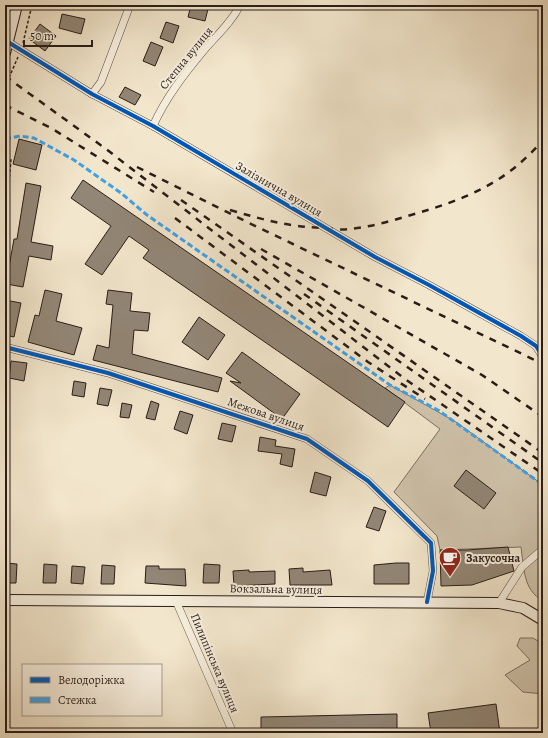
<svg xmlns="http://www.w3.org/2000/svg" width="548" height="738" viewBox="0 0 548 738" font-family="Alegreya,serif">
	<style>
		.green { fill: #d0c4ad; stroke: #7c7062 }
		.building { fill: #928676; stroke: #291d18 }
		.lines { fill: none; stroke-linecap: round; stroke-linejoin: round }
		.street-casing { stroke: #5b4f45; stroke-width: 8 }
		.secondary-casing { stroke: #291d18; stroke-width: 12 }
		.path { stroke: #291d18; stroke-width: 1.5; stroke-dasharray: 3 2; stroke-linecap: butt }
		.street { stroke: #f7efde; stroke-width: 7 }
		.secondary { stroke: #f7efde; stroke-width: 10 }
		.rail { stroke: #291d18; stroke-width: 2.5; stroke-dasharray: 7 7; stroke-linecap: butt }
		.quiet { stroke: #3ea2ea; stroke-width: 3; stroke-dasharray: 6 3; stroke-linecap: butt }
		.cycleway-casing { stroke: #f7efde; stroke-width: 6 }
		.cycleway { stroke: #0057b8; stroke-width: 4 }
		.labels { text-anchor: middle; stroke-width: 4; stroke-linejoin: round; paint-order: stroke }
		.street-label { font-size: 12px; fill: #291d18; stroke: #f7efde }
		.poi-label { font-size: 12px; font-weight: bold; fill: #291d18; stroke: #f7efde; text-anchor: start }
	</style>
	<rect width="100%" height="100%" fill="#f2e6cc"/>
	<filter id="stains"><feTurbulence type="fractalNoise" baseFrequency=".005" numOctaves="4"/><feColorMatrix values="0 0 0 0 .2 0 0 0 0 .09 0 0 0 0 .02 0 0 0 .5 -.17"/></filter>
	<radialGradient id="worn" r=".72"><stop offset=".6" stop-color="#630" stop-opacity="0"/><stop offset="1" stop-color="#630" stop-opacity=".3"/></radialGradient>
	<g class="green">
		<path d="M 390,385 L 456,422 L 543,485 L 543,601 C 523,590 524,568 521,547 L 440,550 L 437,536 L 394,492 L 440,429 L 385,388 Z"/>
		<path d="M 520,638 L 533,638 L 543,644 L 543,694 L 523,692 L 505,675 L 530,660 L 517,646 Z"/>
	</g>
	<g class="building">
		<path d="M 191,5 L 208,9 L 205,21 L 188,17 Z"/>
		<path d="M 62,14 L 85,19 L 81,34 L 59,28 Z"/>
		<path d="M 166,22 L 179,26 L 173,43 L 160,38 Z"/>
		<path d="M 40,24 L 56,36 L 45,51 L 29,39 Z"/>
		<path d="M 151,42 L 163,47 L 155,66 L 143,61 Z"/>
		<path d="M 125,87 L 141,95 L 135,105 L 119,97 Z"/>
		<path d="M 19,139 L 42,145 L 36,170 L 13,164 Z"/>
		<path d="M 83,180 L 405,402 L 388,427 L 143,258 L 149,250 L 129,236 L 102,275 L 85,264 L 111,226 L 71,198 Z"/>
		<path d="M 26,183 L 41,186 L 31,242 L 53,246 L 51,260 L 29,256 L 23,287 L 6,284 L 14,239 L 17,239 Z"/>
		<path d="M 45,290 L 62,294 L 56,321 L 82,328 L 74,355 L 28,342 L 35,315 L 39,316 Z"/>
		<path d="M 108,290 L 132,293 L 130,311 L 150,313 L 148,331 L 134,330 L 132,354 L 222,378 L 218,392 L 93,360 L 97,345 L 109,348 L 113,305 L 106,304 Z"/>
		<path d="M 5,300 L 21,303 L 14,337 L 5,335 Z"/>
		<path d="M 199,317 L 225,335 L 208,360 L 182,342 Z"/>
		<path d="M 242,352 L 300,394 L 282,419 L 230,381 L 241,383 L 226,373 Z"/>
		<path d="M 11,361 L 27,363 L 24,381 L 9,378 Z"/>
		<path d="M 74,381 L 86,383 L 84,397 L 72,395 Z"/>
		<path d="M 100,388 L 112,390 L 108,406 L 97,404 Z"/>
		<path d="M 151,401 L 159,404 L 155,420 L 146,418 Z"/>
		<path d="M 122,403 L 132,405 L 129,418 L 120,417 Z"/>
		<path d="M 180,411 L 193,415 L 187,434 L 174,429 Z"/>
		<path d="M 222,423 L 236,426 L 232,442 L 218,439 Z"/>
		<path d="M 260,437 L 276,440 L 275,446 L 295,449 L 292,467 L 280,464 L 282,454 L 258,451 Z"/>
		<path d="M 466,470 L 496,493 L 484,509 L 454,486 Z"/>
		<path d="M 315,472 L 331,477 L 326,496 L 310,492 Z"/>
		<path d="M 374,507 L 386,511 L 379,531 L 366,527 Z"/>
		<path d="M 508,547 L 514,571 L 472,585 L 441,586 L 440,550 L 467,550 Z"/>
		<path d="M 5,563 L 17,564 L 16,583 L 5,583 Z"/>
		<path d="M 396,563 L 409,563 L 409,584 L 374,584 L 374,565 Z"/>
		<path d="M 44,564 L 57,565 L 56,583 L 43,583 Z"/>
		<path d="M 204,564 L 220,565 L 219,583 L 203,583 Z"/>
		<path d="M 102,565 L 115,566 L 114,584 L 101,584 Z"/>
		<path d="M 72,566 L 85,567 L 83,584 L 71,583 Z"/>
		<path d="M 146,566 L 159,566 L 159,569 L 185,569 L 186,586 L 145,583 Z"/>
		<path d="M 303,568 L 303,572 L 330,570 L 332,585 L 290,585 L 289,569 Z"/>
		<path d="M 249,570 L 249,572 L 275,571 L 275,584 L 234,586 L 233,571 Z"/>
		<path d="M 496,704 L 500,733 L 431,733 L 428,713 Z"/>
		<path d="M 397,714 L 397,733 L 261,733 L 261,717 Z"/>
	</g>
	<g class="lines">
		<g class="street-casing">
			<g id="street">
				<path d="M 8,42 L 92,94 L 153,126 L 375,257 L 429,285 L 521,336 L 536,346 L 543,357"/>
				<path d="M 92,94 L 101,82 L 130,5"/>
				<path d="M 153,126 C 166,97 185,73 205,49 C 217,35 232,22 240,5"/>
				<path d="M 5,347 L 108,373 L 307,439 L 368,481 L 431,543 L 433,571 L 427,602"/>
				<path d="M 176,601 L 233,733"/>
				<path d="M 499,603 L 522,567 L 543,549"/>
			</g>
		</g>
		<g class="secondary-casing">
			<g id="secondary">
				<path d="M 5,53 L 17,5"/>
				<path d="M 5,600 L 499,603 L 523,608 L 543,620"/>
			</g>
		</g>
		<g class="path">
			<path d="M 23,43 L 32,5"/>
			<path d="M 5,87 L 18,57"/>
			<path d="M 5,151 L 11,160 L 5,223"/>
		</g>
		<use href="#street" class="street"/>
		<use href="#secondary" class="secondary"/>
		<g class="rail">
			<path d="M 5,76 L 106,149 L 405,379 L 543,474"/>
			<path d="M 5,105 L 51,128 L 154,192"/>
			<path d="M 137,167 L 247,222 L 543,364"/>
			<path d="M 181,200 L 543,453"/>
			<path d="M 230,210 C 264,220 290,227 325,228 C 333,229 342,230 349,229 C 371,227 391,221 411,215 C 466,199 505,184 543,140"/>
			<path d="M 175,218 L 368,362 L 425,399"/>
			<path d="M 261,249 L 482,375 L 543,417"/>
			<path d="M 304,294 L 543,463"/>
		</g>
		<path class="quiet" d="M 5,139 L 20,136 L 34,138 L 74,160 L 121,193 L 147,215 L 390,385 L 438,410 L 543,485"/>
		<g class="cycleway-casing">
			<g id="cycleway">
				<path d="M 8,42 L 92,94 L 153,126 L 375,257 L 429,285 L 521,336 L 536,346 L 543,357"/>
				<path d="M 5,347 L 108,373 L 307,439 L 368,481 L 431,543 L 433,571 L 427,602"/>
			</g>
		</g>
		<use href="#cycleway" class="cycleway"/>
	</g>
	<defs>
		<g id="cafe-pin" transform="scale(1.15)"><path d="M0 17L-7.5 6A9.5 9.5 0 1 1 7.5 6Z" fill="#8f2418" stroke="#f7efde"/><path d="M-5.5-4.5H6V0H3Q3 3.5 0 3.5H-2.5Q-5.5 3.5-5.5 0ZM3-3.2v2h1.7v-2ZM-6 4.5H4V6H-6Z" fill="#fff"/></g>
	</defs>
	<g fill-rule="evenodd">
		<use href="#cafe-pin" x="450" y="558"/>
	</g>
	<g class="labels">
		<g class="street-label">
			<text transform="translate(186 58) rotate(-51)" y="4">Степна вулиця</text>
			<text transform="translate(279 189) rotate(30)" y="4">Залізнична вулиця</text>
			<text transform="translate(266 414) rotate(19)" y="4">Межова вулиця</text>
			<text transform="translate(276 589) rotate(1)" y="4">Вокзальна вулиця</text>
			<text transform="translate(215 663) rotate(67)" y="4">Пилипінська вулиця</text>
		</g>
		<g class="poi-label">
			<text x="466" y="562">Закусочна</text>
		</g>
	</g>
	<rect width="548" height="738" fill="none" stroke="#f2e6cc" stroke-width="20"/>
	<rect x="6" y="6" width="536" height="726" fill="none" stroke="#291d18" stroke-width="2"/>
	<rect x="10" y="10" width="528" height="718" fill="none" stroke="#291d18"/>
	<rect x="22" y="664" width="140" height="52" fill="#f7efde" stroke="#a59b8f"/>
	<rect x="30" y="677" width="20" height="6" fill="#0057b8" stroke="#a59b8f"/>
	<text x="58" y="684" font-size="12" fill="#291d18">Велодоріжка</text>
	<rect x="30" y="697" width="20" height="6" fill="#3ea2ea" stroke="#a59b8f"/>
	<text x="58" y="704" font-size="12" fill="#291d18">Стежка</text>
	<path d="M24 40v6h68v-6" fill="none" stroke="#291d18" stroke-width="2"/>
	<text x="30" y="40" font-size="12" fill="#291d18" stroke="#f7efde" stroke-width="3" paint-order="stroke">50 m</text>
	<rect width="100%" height="100%" filter="url(#stains)"/>
	<rect width="100%" height="100%" fill="url(#worn)"/>
</svg>
